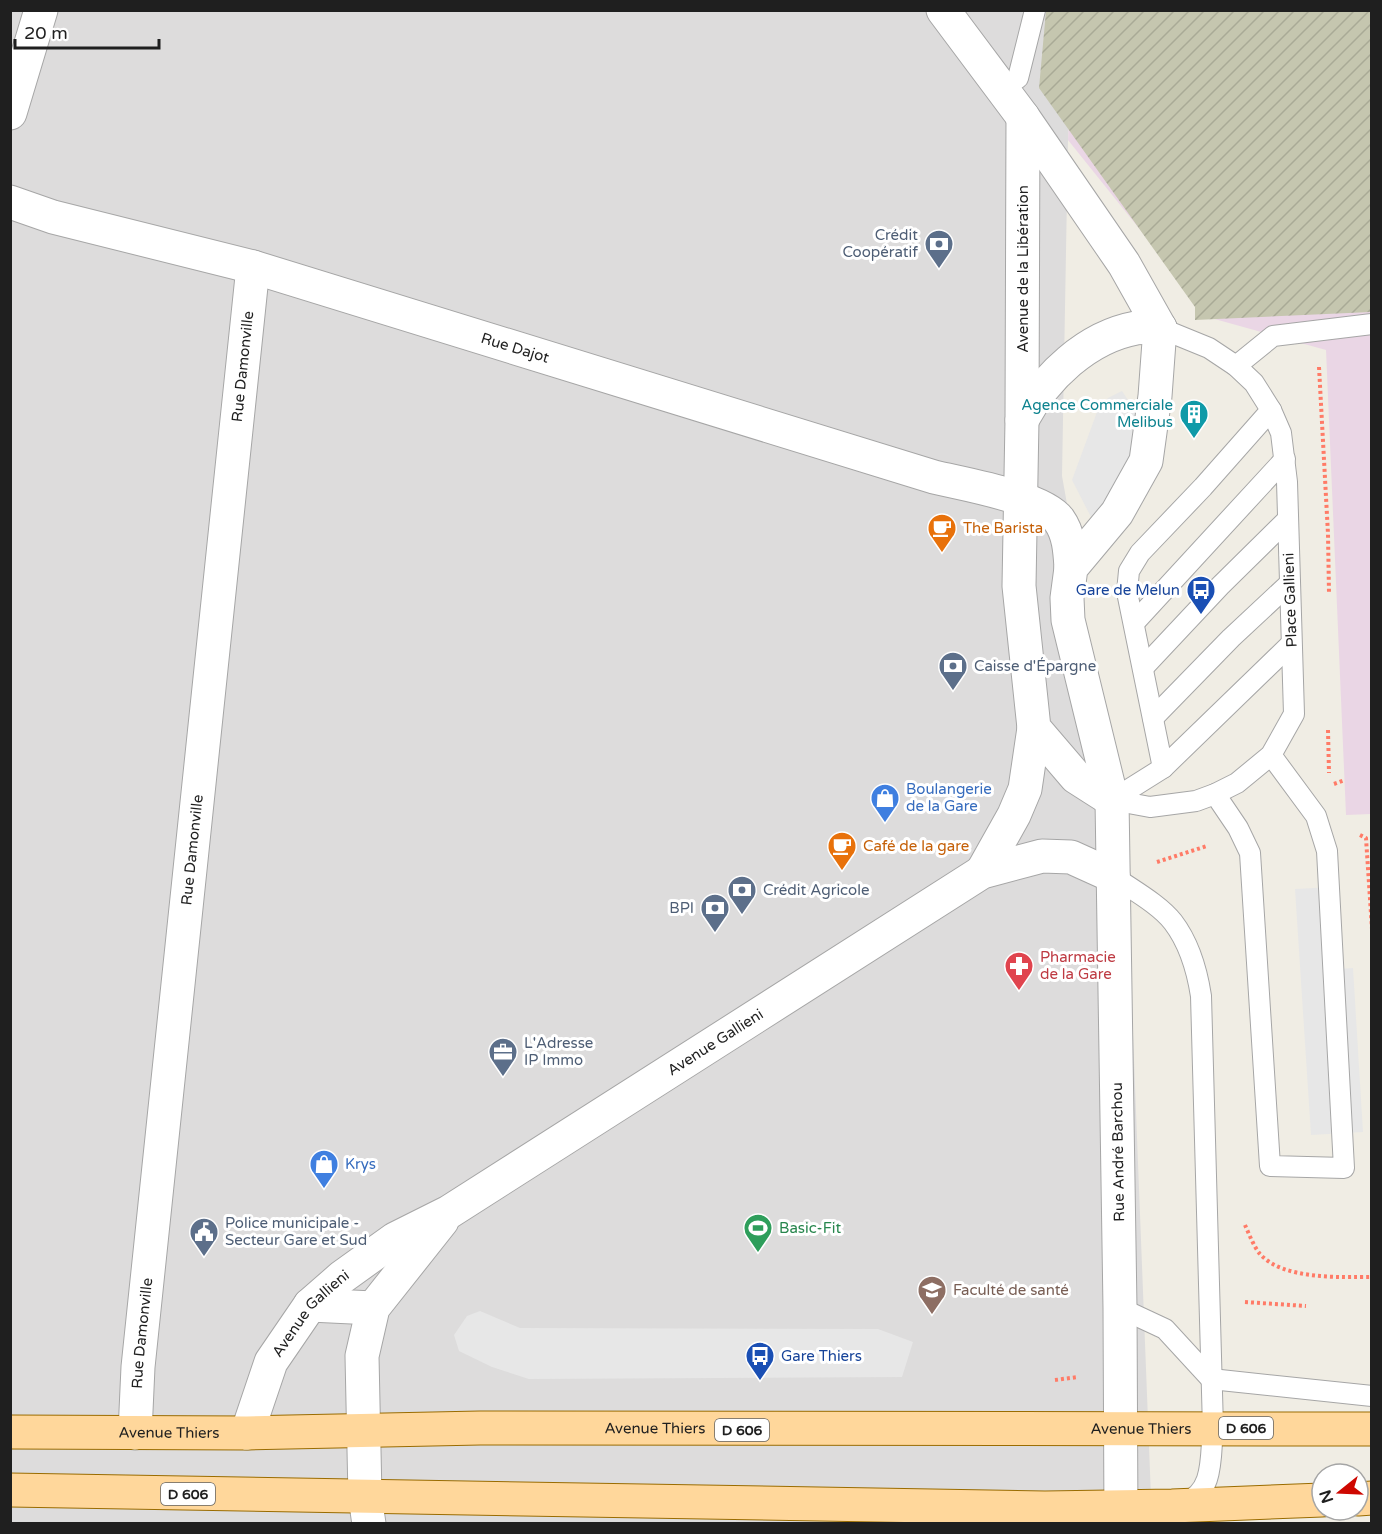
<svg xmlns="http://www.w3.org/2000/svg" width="1382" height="1534" viewBox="0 0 1382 1534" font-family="'Varela Round',sans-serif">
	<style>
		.residential { fill: #dddcdc }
		.industrial { fill: #ead6e5 }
		.construction { fill: url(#construction-furrows) }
		.parking { fill: #e7e7e7 }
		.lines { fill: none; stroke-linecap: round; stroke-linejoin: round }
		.service-casing { stroke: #a6a6a6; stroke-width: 22 }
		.minor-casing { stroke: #a6a6a6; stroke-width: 35 }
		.primary-casing { stroke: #9a6c00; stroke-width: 35 }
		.path { stroke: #ff7b67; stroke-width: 4; stroke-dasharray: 3 3; stroke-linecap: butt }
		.service { stroke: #fff; stroke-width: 20 }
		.minor { stroke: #fff; stroke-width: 33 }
		.primary { stroke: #ffd79b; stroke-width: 33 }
		.labels { text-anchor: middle; stroke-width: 6; stroke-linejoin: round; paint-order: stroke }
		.shield { fill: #fff; stroke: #626262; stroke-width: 1.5 }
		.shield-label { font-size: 14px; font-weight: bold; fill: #1f1f1f }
		.service-label { font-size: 15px; fill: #4e5e75; stroke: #fff; text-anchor: start }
		.street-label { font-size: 15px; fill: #1f1f1f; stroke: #fff }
		.culture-label { font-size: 15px; fill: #0d838f; stroke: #fff; text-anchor: end }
		.food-label { font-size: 15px; fill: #c56008; stroke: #fff; text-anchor: start }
		.transit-label { font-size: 15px; fill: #164399; stroke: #fff; text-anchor: end }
		.shop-label { font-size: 15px; fill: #366cbe; stroke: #fff; text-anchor: start }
		.health-label { font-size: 15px; fill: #be3a42; stroke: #fff; text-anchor: start }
		.leisure-label { font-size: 15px; fill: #27864d; stroke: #fff; text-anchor: start }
		.education-label { font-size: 15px; fill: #785e54; stroke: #fff; text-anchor: start }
	</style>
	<defs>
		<pattern id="construction-furrows" width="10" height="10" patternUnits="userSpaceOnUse" patternTransform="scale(1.5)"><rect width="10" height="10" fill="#c5c6af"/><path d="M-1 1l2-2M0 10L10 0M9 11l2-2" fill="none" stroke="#a9aa96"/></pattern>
	</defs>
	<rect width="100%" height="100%" fill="#f0ede4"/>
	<path class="residential" d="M 10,11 L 1075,11 L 1068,140 L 1062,476 L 1083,593 L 1084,621 L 1123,777 L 1152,1523 L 11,1523 Z"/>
	<path class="industrial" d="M 1075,11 L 1371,11 L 1371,814 L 1346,815 L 1326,350 L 1211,318 L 1068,140 Z"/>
	<path class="construction" d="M 1046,11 L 1371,11 L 1371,312 L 1195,320 L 1195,307 L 1039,88 Z"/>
	<g class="parking">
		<path d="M 1122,391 L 1142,421 L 1123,475 L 1101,510 L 1092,519 L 1072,480 L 1097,412 L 1108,398 Z"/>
		<path d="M 1333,887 L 1338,969 L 1353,968 L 1363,1132 L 1311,1135 L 1295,889 Z"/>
		<path d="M 480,1311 L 520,1328 L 878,1329 L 913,1342 L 902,1377 L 529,1379 L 492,1367 L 459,1351 L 454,1335 L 467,1316 Z"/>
	</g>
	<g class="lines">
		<g class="service-casing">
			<g id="service">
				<path d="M 1002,89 L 1018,78 L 1035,10"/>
				<path d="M 1236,366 L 1273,336 L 1372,324"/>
				<path d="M 1134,623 L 1285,459"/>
				<path d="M 1143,668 L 1220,586 L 1288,519"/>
				<path d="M 1153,718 L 1231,638 L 1290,583"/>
				<path d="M 1163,768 L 1127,592 L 1129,571 L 1140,553 L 1203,487 L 1271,410"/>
				<path d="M 1215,794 L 1238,828 L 1250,853 L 1270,1166 L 1344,1168 L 1327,851 L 1316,816 L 1271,755"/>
				<path d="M 1112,800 L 1150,807 L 1196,801 L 1215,794 L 1237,783 L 1271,755 L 1294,714 L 1287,482 L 1281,433 L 1271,410 L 1254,383 L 1236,366 L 1209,348 L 1160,328"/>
				<path d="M 1112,800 L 1163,768 L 1291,644"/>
				<path d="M 1113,876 C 1131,889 1159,904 1173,922 C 1189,943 1197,970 1201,996 L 1213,1428 C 1210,1456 1215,1492 1184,1503"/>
				<path d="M 1120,1308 L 1165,1329 L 1211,1379 L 1372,1396"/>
			</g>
		</g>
		<g class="minor-casing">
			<g id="minor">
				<path d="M 943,10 L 1023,117 L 1124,264 L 1160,328"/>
				<path d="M 10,113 L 41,10"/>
				<path d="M 1023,117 L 1022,420 L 1019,586 L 1034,728 L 1076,777 L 1112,800"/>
				<path id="s1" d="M 10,202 L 53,217 L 253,267 L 934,477 C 962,484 1042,497 1059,520 C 1069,534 1070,551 1071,568"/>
				<path d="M 1022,420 C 1045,377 1087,337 1136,328 C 1144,327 1152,328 1160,328"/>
				<path d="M 982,872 L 1014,815 L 1025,789 L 1034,728"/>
				<path d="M 310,1305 L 373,1308"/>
				<path id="s2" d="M 135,1433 L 138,1367 L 253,267"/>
				<path id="s3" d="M 247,1433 L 271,1362 L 310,1305 L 342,1277 L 395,1239 L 449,1212 L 982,872 L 1042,856 L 1071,857 L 1113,876"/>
				<path d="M 369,1524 L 365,1497 L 362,1356 L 373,1308 L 442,1221"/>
				<path d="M 1121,1524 L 1120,1308 L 1112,800 L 1068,620 L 1067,598 L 1071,568 L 1117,513 L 1146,461 L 1155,396 L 1160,328"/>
			</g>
		</g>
		<g class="primary-casing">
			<g id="primary">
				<path id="s4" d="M 10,1432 L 247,1433 L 480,1428 L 1372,1429"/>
				<path d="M 10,1490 L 1045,1508 L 1172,1506 L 1322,1500"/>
				<path d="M 1358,1499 L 1372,1498"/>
			</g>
		</g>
		<g class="path">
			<path d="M 1319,367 L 1328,534 L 1329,593"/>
			<path d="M 1328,730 L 1329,773"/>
			<path d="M 1334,784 L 1345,780"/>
			<path d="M 1360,835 L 1366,838 L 1372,929"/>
			<path d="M 1157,862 L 1207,846"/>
			<path d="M 1245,1225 C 1249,1234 1254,1247 1260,1254 C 1283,1280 1340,1277 1372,1277"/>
			<path d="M 1245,1302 L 1306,1306"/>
			<path d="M 1055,1380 L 1078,1377"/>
		</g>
		<use href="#service" class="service"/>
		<use href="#minor" class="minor"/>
		<use href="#primary" class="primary"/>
	</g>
	<defs>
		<g id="bank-pin" transform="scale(1.5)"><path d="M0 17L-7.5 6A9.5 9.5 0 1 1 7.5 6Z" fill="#5c6f8a" stroke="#fff"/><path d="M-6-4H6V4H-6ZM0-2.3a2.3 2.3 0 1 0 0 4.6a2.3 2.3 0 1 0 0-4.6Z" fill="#fff"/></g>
		<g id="building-pin" transform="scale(1.5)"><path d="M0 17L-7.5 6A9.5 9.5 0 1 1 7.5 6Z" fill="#0f9aa8" stroke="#fff"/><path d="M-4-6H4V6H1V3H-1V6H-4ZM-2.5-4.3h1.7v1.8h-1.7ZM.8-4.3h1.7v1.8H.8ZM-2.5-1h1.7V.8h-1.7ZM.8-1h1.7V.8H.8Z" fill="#fff"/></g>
		<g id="cafe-pin" transform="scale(1.5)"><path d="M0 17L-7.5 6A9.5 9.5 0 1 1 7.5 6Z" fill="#e8710a" stroke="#fff"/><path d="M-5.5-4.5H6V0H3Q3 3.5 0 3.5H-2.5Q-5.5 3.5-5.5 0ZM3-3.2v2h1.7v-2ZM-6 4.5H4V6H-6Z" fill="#fff"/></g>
		<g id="bus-pin" transform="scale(1.5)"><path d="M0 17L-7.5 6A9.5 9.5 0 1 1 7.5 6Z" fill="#1a4fb4" stroke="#fff"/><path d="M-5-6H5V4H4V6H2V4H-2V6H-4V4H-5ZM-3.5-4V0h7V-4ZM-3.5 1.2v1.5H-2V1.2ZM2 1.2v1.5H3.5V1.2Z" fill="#fff"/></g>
		<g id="shop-pin" transform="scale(1.5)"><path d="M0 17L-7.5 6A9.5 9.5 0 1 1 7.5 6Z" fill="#3f7fe0" stroke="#fff"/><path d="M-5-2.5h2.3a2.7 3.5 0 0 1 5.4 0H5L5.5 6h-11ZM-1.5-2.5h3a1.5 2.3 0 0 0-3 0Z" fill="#fff"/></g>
		<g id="pharmacy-pin" transform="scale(1.5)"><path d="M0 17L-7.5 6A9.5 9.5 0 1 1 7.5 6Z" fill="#e0444e" stroke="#fff"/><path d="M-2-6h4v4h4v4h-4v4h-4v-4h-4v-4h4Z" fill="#fff"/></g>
		<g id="office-pin" transform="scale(1.5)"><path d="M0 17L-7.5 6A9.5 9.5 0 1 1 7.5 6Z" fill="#5c6f8a" stroke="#fff"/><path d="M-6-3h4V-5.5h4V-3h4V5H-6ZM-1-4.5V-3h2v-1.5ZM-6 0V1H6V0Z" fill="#fff"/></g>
		<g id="stadium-pin" transform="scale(1.5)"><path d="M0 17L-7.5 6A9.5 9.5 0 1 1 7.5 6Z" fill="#2e9e5b" stroke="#fff"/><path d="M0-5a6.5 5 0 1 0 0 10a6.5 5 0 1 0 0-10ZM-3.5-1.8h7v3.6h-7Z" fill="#fff"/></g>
		<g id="civic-pin" transform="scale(1.5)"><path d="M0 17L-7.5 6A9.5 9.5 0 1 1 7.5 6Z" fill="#5c6f8a" stroke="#fff"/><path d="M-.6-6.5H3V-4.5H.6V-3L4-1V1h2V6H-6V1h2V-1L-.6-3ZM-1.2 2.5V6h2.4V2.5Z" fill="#fff"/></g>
		<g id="university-pin" transform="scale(1.5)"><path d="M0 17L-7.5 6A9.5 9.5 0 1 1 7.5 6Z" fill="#8d6e63" stroke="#fff"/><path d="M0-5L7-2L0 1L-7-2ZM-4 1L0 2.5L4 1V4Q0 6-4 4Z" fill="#fff"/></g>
	</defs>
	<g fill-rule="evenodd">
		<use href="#bank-pin" x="939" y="244"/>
		<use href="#building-pin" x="1194" y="414"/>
		<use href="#cafe-pin" x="942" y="528"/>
		<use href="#bus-pin" x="1201" y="590"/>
		<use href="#bank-pin" x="953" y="666"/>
		<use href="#shop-pin" x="885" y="798"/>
		<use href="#cafe-pin" x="842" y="846"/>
		<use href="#bank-pin" x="742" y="890"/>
		<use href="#bank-pin" x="715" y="908"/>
		<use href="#pharmacy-pin" x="1019" y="966"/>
		<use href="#office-pin" x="503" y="1052"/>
		<use href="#shop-pin" x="324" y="1164"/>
		<use href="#stadium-pin" x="758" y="1228"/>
		<use href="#civic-pin" x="204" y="1232"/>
		<use href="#university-pin" x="932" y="1290"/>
		<use href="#bus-pin" x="760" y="1356"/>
	</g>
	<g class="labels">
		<g class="shield">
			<rect x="1219" y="1417" width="54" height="22" rx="4.5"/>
			<rect x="715" y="1419" width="54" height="22" rx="4.5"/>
			<rect x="161" y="1483" width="54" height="22" rx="4.5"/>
		</g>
		<g class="shield-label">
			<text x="1246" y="1433">D 606</text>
			<text x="742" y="1435">D 606</text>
			<text x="188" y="1499">D 606</text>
		</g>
		<g class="service-label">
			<text x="918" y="240" text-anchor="end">Crédit<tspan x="918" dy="17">Coopératif</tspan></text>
			<text x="974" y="671">Caisse d'Épargne</text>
			<text x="763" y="895">Crédit Agricole</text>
			<text x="694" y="913" text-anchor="end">BPI</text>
			<text x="524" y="1048">L'Adresse<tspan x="524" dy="17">IP Immo</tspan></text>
			<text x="225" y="1228">Police municipale -<tspan x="225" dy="17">Secteur Gare et Sud</tspan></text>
		</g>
		<g class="street-label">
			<text transform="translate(1023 269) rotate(-90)" y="5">Avenue de la Libération</text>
			<text dy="5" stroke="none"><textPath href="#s1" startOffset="526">Rue Dajot</textPath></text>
			<text dy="5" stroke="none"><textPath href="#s2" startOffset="1072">Rue Damonville</textPath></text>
			<text transform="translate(1290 600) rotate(-92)" y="5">Place Gallieni</text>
			<text dy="5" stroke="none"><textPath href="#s2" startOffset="586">Rue Damonville</textPath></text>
			<text dy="5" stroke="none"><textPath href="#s3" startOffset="628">Avenue Gallieni</textPath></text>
			<text transform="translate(1118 1152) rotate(-91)" y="5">Rue André Barchou</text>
			<text dy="5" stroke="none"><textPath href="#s3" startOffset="138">Avenue Gallieni</textPath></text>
			<text dy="5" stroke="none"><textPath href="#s2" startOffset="100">Rue Damonville</textPath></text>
			<text dy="5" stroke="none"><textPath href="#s4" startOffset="1131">Avenue Thiers</textPath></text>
			<text dy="5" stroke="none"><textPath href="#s4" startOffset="645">Avenue Thiers</textPath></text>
			<text dy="5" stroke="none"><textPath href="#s4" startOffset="159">Avenue Thiers</textPath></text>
		</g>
		<g class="culture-label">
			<text x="1173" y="410">Agence Commerciale<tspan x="1173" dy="17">Melibus</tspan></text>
		</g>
		<g class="food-label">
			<text x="963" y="533">The Barista</text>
			<text x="863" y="851">Café de la gare</text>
		</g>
		<g class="transit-label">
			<text x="1180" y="595">Gare de Melun</text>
			<text x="781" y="1361" text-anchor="start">Gare Thiers</text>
		</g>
		<g class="shop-label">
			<text x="906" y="794">Boulangerie<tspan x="906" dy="17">de la Gare</tspan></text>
			<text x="345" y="1169">Krys</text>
		</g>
		<g class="health-label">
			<text x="1040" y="962">Pharmacie<tspan x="1040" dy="17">de la Gare</tspan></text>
		</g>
		<g class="leisure-label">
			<text x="779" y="1233">Basic-Fit</text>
		</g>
		<g class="education-label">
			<text x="953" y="1295">Faculté de santé</text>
		</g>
	</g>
	<rect width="1382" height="1534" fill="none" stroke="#1f1f1f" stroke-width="24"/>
	<g transform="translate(1340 1492) rotate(252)"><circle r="28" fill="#ffffff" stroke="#a5a5a5" stroke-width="1.5"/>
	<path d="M0-4.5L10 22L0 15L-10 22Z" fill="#ce0700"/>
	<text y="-9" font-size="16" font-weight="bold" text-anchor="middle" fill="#1f1f1f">N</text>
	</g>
	<path d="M15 39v9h144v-9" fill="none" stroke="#1f1f1f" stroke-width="3"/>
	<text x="24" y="39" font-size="18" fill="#1f1f1f" stroke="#ffffff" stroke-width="4.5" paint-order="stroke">20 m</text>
</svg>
